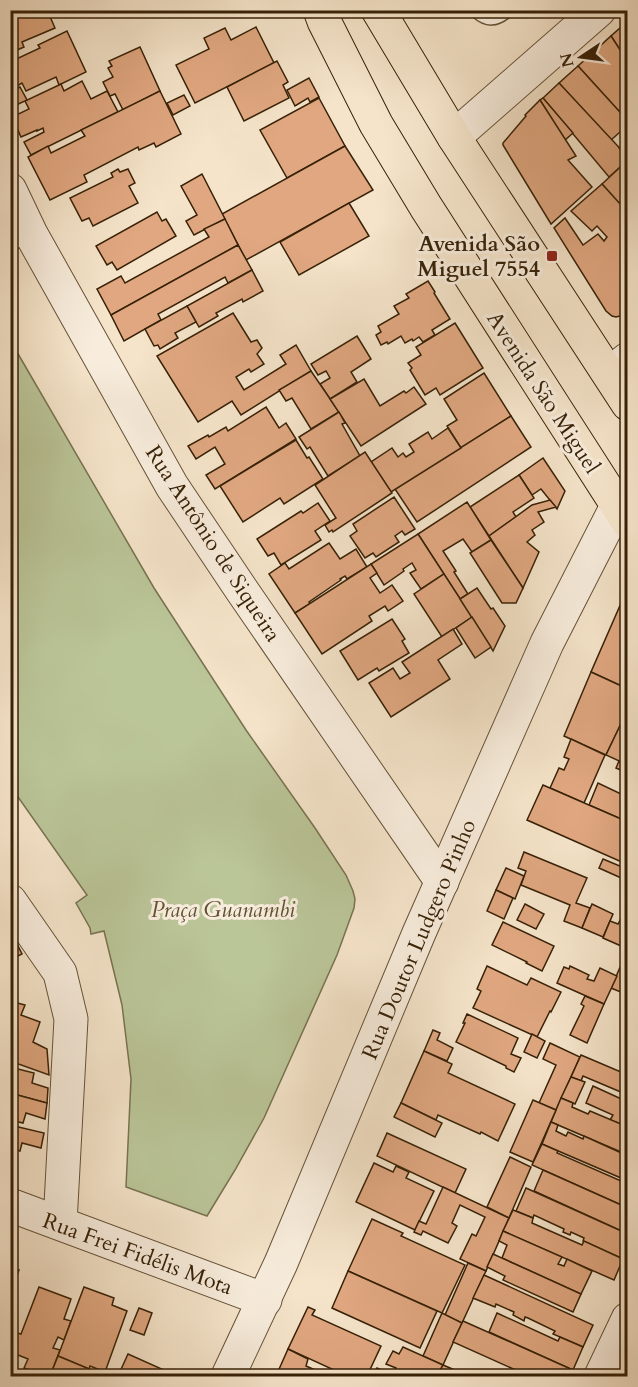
<svg xmlns="http://www.w3.org/2000/svg" width="638" height="1387" viewBox="0 0 638 1387" font-family="Cardo,serif">
	<style>
		.green { fill: #bac598; stroke: #787350; stroke-width: 1.5 }
		.building { fill: #e0a780; stroke: #372107; stroke-width: 1.5 }
		.lines { fill: none; stroke-linecap: round; stroke-linejoin: round }
		.service-casing { stroke: #665238; stroke-width: 19 }
		.minor-casing { stroke: #665238; stroke-width: 35 }
		.primary-casing { stroke: #372107; stroke-width: 35 }
		.service { stroke: #f8eddd; stroke-width: 16 }
		.minor { stroke: #f8eddd; stroke-width: 33 }
		.primary { stroke: #f5e4ca; stroke-width: 33 }
		.poi-dot { fill: #8f2418; stroke: #f8eddd; stroke-width: 2 }
		.labels { text-anchor: middle; stroke-width: 6; stroke-linejoin: round; paint-order: stroke }
		.poi-label { font-size: 22px; font-weight: bold; fill: #372107; stroke: #f8eddd; text-anchor: end }
		.street-label { font-size: 22px; fill: #372107; stroke: #f8eddd }
		.park-label { font-size: 22px; font-style: italic; fill: #5e5232; stroke: #f8eddd }
	</style>
	<rect width="100%" height="100%" fill="#f5e4ca"/>
	<filter id="stains"><feTurbulence type="fractalNoise" baseFrequency=".00333" numOctaves="4"/><feColorMatrix values="0 0 0 0 .2 0 0 0 0 .09 0 0 0 0 .02 0 0 0 .5 -.17"/></filter>
	<radialGradient id="worn" r=".72"><stop offset=".6" stop-color="#630" stop-opacity="0"/><stop offset="1" stop-color="#630" stop-opacity=".3"/></radialGradient>
	<path class="green" d="M 10,340 L 154,588 L 246,730 L 315,828 L 346,875 L 353,891 L 355,899 L 354,908 L 337,955 L 264,1118 L 235,1170 L 207,1216 L 126,1187 L 131,1079 L 122,1005 L 104,931 L 91,934 L 90,928 L 76,903 L 87,895 L 11,787 Z"/>
	<g class="building">
		<path d="M 10,10 L 51,10 L 48,12 L 55,28 L 22,42 L 24,47 L 10,53 Z"/>
		<path d="M 628,21 L 628,62 L 611,36 Z"/>
		<path d="M 256,27 L 274,63 L 195,103 L 176,65 L 209,49 L 204,38 L 225,28 L 231,40 Z"/>
		<path d="M 67,31 L 86,72 L 59,85 L 56,77 L 26,91 L 22,83 L 17,86 L 10,73 L 10,62 L 40,48 L 38,45 Z"/>
		<path d="M 611,36 L 628,62 L 628,121 L 578,66 Z"/>
		<path d="M 140,47 L 160,91 L 123,110 L 115,94 L 110,96 L 103,82 L 113,77 L 108,68 L 112,66 L 109,61 Z"/>
		<path d="M 277,61 L 288,82 L 283,85 L 289,98 L 244,121 L 227,87 Z"/>
		<path d="M 578,66 L 628,121 L 628,125 L 611,140 L 559,83 Z"/>
		<path d="M 309,78 L 319,97 L 310,102 L 308,98 L 295,106 L 287,90 Z"/>
		<path d="M 82,81 L 91,99 L 107,91 L 118,112 L 31,155 L 24,142 L 44,132 L 43,128 L 37,131 L 37,130 L 21,137 L 12,117 L 29,109 L 25,101 L 59,85 L 61,84 L 64,91 Z"/>
		<path d="M 559,83 L 628,157 L 628,160 L 609,177 L 543,98 Z"/>
		<path d="M 20,87 L 27,100 L 10,108 L 10,92 Z"/>
		<path d="M 160,91 L 181,134 L 156,147 L 154,143 L 139,150 L 138,147 L 84,175 L 87,182 L 50,200 L 28,157 L 48,146 L 51,153 L 85,136 L 81,130 Z"/>
		<path d="M 184,95 L 190,106 L 173,115 L 167,103 Z"/>
		<path d="M 319,98 L 345,146 L 287,178 L 260,130 Z"/>
		<path d="M 543,98 L 573,133 L 565,140 L 540,100 Z"/>
		<path d="M 540,100 L 576,156 L 568,160 L 592,187 L 551,224 L 503,145 L 503,143 L 526,116 L 525,115 Z"/>
		<path d="M 628,140 L 628,157 L 619,148 Z"/>
		<path d="M 345,146 L 373,190 L 246,260 L 222,214 Z"/>
		<path d="M 628,160 L 628,194 L 619,203 L 602,184 Z"/>
		<path d="M 118,169 L 120,172 L 128,169 L 135,183 L 129,186 L 138,203 L 93,226 L 89,218 L 82,221 L 70,198 L 113,177 L 111,173 Z"/>
		<path d="M 202,174 L 225,219 L 194,235 L 186,221 L 197,215 L 181,186 Z"/>
		<path d="M 602,184 L 621,205 L 628,198 L 628,314 L 616,317 L 612,316 L 606,311 L 554,228 L 565,218 L 583,245 L 598,234 L 604,241 L 607,237 L 597,226 L 592,231 L 571,211 Z"/>
		<path d="M 349,203 L 369,236 L 299,275 L 280,242 Z"/>
		<path d="M 157,212 L 162,221 L 166,219 L 176,236 L 117,270 L 112,262 L 107,265 L 96,246 Z"/>
		<path d="M 225,219 L 238,245 L 111,315 L 97,289 L 121,276 L 125,283 L 209,237 L 204,229 Z"/>
		<path d="M 238,245 L 252,270 L 228,283 L 225,277 L 158,314 L 161,320 L 124,341 L 111,315 Z"/>
		<path d="M 252,270 L 263,291 L 243,302 L 242,299 L 216,313 L 218,316 L 199,327 L 187,306 Z"/>
		<path d="M 428,281 L 435,292 L 434,293 L 450,319 L 432,330 L 435,335 L 423,342 L 419,337 L 413,341 L 412,339 L 405,343 L 401,336 L 388,344 L 387,342 L 381,345 L 376,335 L 381,332 L 378,326 L 399,314 L 394,306 L 409,298 L 406,294 Z"/>
		<path d="M 187,306 L 196,322 L 175,333 L 178,338 L 160,349 L 158,345 L 154,346 L 145,329 Z"/>
		<path d="M 233,313 L 251,342 L 257,340 L 262,348 L 257,354 L 264,364 L 251,372 L 249,369 L 236,377 L 244,390 L 286,364 L 280,355 L 296,345 L 311,371 L 241,415 L 232,401 L 198,422 L 157,356 Z"/>
		<path d="M 455,323 L 483,368 L 440,395 L 436,388 L 425,395 L 410,370 L 412,368 L 408,363 L 421,355 L 416,347 Z"/>
		<path d="M 357,336 L 371,359 L 351,372 L 357,382 L 330,399 L 320,384 L 330,378 L 326,371 L 318,375 L 311,364 Z"/>
		<path d="M 311,371 L 339,412 L 311,429 L 292,398 L 286,401 L 279,390 Z"/>
		<path d="M 484,373 L 511,416 L 461,448 L 447,426 L 457,420 L 444,399 Z"/>
		<path d="M 364,379 L 380,406 L 404,391 L 406,393 L 414,387 L 426,404 L 361,446 L 330,399 Z"/>
		<path d="M 266,407 L 279,428 L 286,423 L 296,439 L 215,489 L 206,475 L 225,464 L 215,447 L 196,459 L 188,446 L 208,435 L 209,437 L 226,427 L 228,431 Z"/>
		<path d="M 339,412 L 345,423 L 342,424 L 360,456 L 328,476 L 310,447 L 307,449 L 299,437 Z"/>
		<path d="M 511,416 L 531,447 L 417,522 L 395,489 Z"/>
		<path d="M 448,428 L 461,448 L 391,492 L 371,462 L 392,448 L 398,457 L 403,453 L 406,457 L 414,452 L 409,444 L 428,432 L 432,439 Z"/>
		<path d="M 296,440 L 307,458 L 309,457 L 323,479 L 284,504 L 280,498 L 243,522 L 220,486 Z"/>
		<path d="M 365,452 L 392,493 L 333,532 L 332,530 L 329,532 L 325,525 L 336,518 L 315,485 Z"/>
		<path d="M 543,458 L 565,491 L 557,509 L 541,489 L 532,495 L 519,475 Z"/>
		<path d="M 519,475 L 534,498 L 513,512 L 516,517 L 489,536 L 470,507 Z"/>
		<path d="M 394,497 L 415,529 L 405,535 L 402,531 L 395,536 L 399,542 L 376,557 L 373,553 L 365,558 L 350,536 L 357,531 L 353,524 Z"/>
		<path d="M 550,500 L 556,507 L 538,512 L 544,522 L 532,530 L 535,535 L 527,542 L 539,552 L 523,588 L 489,536 L 532,505 Z"/>
		<path d="M 467,502 L 491,540 L 472,552 L 463,539 L 443,551 L 456,571 L 454,572 L 468,594 L 460,599 L 418,534 Z"/>
		<path d="M 318,503 L 330,521 L 315,531 L 321,540 L 281,565 L 274,553 L 268,556 L 257,539 L 301,511 L 303,513 Z"/>
		<path d="M 418,534 L 444,574 L 421,589 L 410,573 L 416,570 L 412,563 L 403,569 L 404,571 L 384,585 L 371,564 Z"/>
		<path d="M 491,540 L 523,588 L 516,603 L 502,603 L 470,553 Z"/>
		<path d="M 329,543 L 340,559 L 356,549 L 367,567 L 347,579 L 345,576 L 340,579 L 341,580 L 309,602 L 310,604 L 295,613 L 269,574 L 285,563 L 289,569 Z"/>
		<path d="M 371,564 L 377,573 L 370,578 L 380,593 L 392,585 L 403,601 L 388,611 L 385,606 L 369,616 L 372,621 L 322,654 L 295,613 Z"/>
		<path d="M 444,574 L 472,617 L 442,637 L 414,594 Z"/>
		<path d="M 477,588 L 491,609 L 493,608 L 505,626 L 493,651 L 460,599 Z"/>
		<path d="M 628,600 L 628,689 L 591,672 L 622,601 Z"/>
		<path d="M 472,617 L 491,647 L 475,658 L 456,628 Z"/>
		<path d="M 392,619 L 405,639 L 402,641 L 409,653 L 379,671 L 377,668 L 358,680 L 340,651 Z"/>
		<path d="M 453,629 L 462,644 L 438,660 L 450,679 L 391,717 L 369,683 L 393,668 L 400,679 L 410,673 L 402,662 Z"/>
		<path d="M 591,672 L 628,689 L 628,709 L 606,755 L 564,736 Z"/>
		<path d="M 628,709 L 628,765 L 606,755 Z"/>
		<path d="M 571,739 L 605,755 L 584,803 L 550,788 L 559,768 L 564,770 L 569,759 L 564,757 Z"/>
		<path d="M 619,761 L 628,765 L 628,773 L 616,768 Z"/>
		<path d="M 628,780 L 628,822 L 589,805 L 598,783 L 621,794 Z"/>
		<path d="M 543,785 L 628,822 L 628,854 L 624,863 L 527,820 Z"/>
		<path d="M 524,852 L 587,878 L 576,903 L 590,908 L 582,928 L 564,921 L 570,905 L 521,885 L 526,871 L 518,868 Z"/>
		<path d="M 603,859 L 622,867 L 624,867 L 628,862 L 628,881 L 599,868 Z"/>
		<path d="M 506,868 L 524,876 L 515,899 L 496,890 Z"/>
		<path d="M 496,890 L 513,898 L 504,919 L 487,911 Z"/>
		<path d="M 525,904 L 544,914 L 536,929 L 517,920 Z"/>
		<path d="M 592,904 L 613,914 L 603,937 L 582,928 Z"/>
		<path d="M 628,905 L 628,949 L 603,938 L 610,921 L 618,924 Z"/>
		<path d="M 503,922 L 554,946 L 542,971 L 526,963 L 527,962 L 492,945 Z"/>
		<path d="M 13,936 L 22,954 L 10,960 L 10,938 Z"/>
		<path d="M 621,965 L 628,968 L 626,975 L 628,976 L 628,995 L 611,988 Z"/>
		<path d="M 487,966 L 527,985 L 531,978 L 561,992 L 551,1012 L 550,1011 L 537,1037 L 473,1008 L 481,991 L 477,989 Z"/>
		<path d="M 570,966 L 589,975 L 587,979 L 594,981 L 600,968 L 617,976 L 604,1004 L 557,983 L 564,967 L 569,969 Z"/>
		<path d="M 585,996 L 604,1004 L 587,1043 L 570,1035 L 584,1006 L 581,1004 Z"/>
		<path d="M 10,1001 L 25,1005 L 21,1015 L 40,1022 L 33,1042 L 47,1049 L 49,1075 L 10,1061 Z"/>
		<path d="M 467,1014 L 518,1038 L 511,1054 L 521,1058 L 514,1072 L 506,1068 L 506,1066 L 456,1042 L 465,1023 L 463,1023 Z"/>
		<path d="M 433,1030 L 440,1033 L 437,1040 L 453,1048 L 447,1061 L 424,1051 Z"/>
		<path d="M 532,1034 L 545,1041 L 537,1058 L 524,1052 Z"/>
		<path d="M 550,1043 L 580,1057 L 556,1110 L 539,1103 L 556,1065 L 543,1059 Z"/>
		<path d="M 424,1051 L 452,1064 L 448,1073 L 515,1104 L 498,1141 L 481,1132 L 480,1134 L 438,1115 L 436,1120 L 401,1103 Z"/>
		<path d="M 581,1055 L 628,1075 L 628,1095 L 583,1076 L 581,1081 L 571,1077 Z"/>
		<path d="M 10,1067 L 34,1073 L 32,1083 L 48,1088 L 47,1103 L 10,1093 Z"/>
		<path d="M 571,1077 L 585,1082 L 575,1104 L 561,1098 Z"/>
		<path d="M 593,1086 L 628,1102 L 628,1127 L 610,1120 L 613,1115 L 586,1103 Z"/>
		<path d="M 10,1093 L 47,1103 L 45,1119 L 26,1113 L 23,1123 L 10,1120 Z"/>
		<path d="M 561,1098 L 573,1103 L 572,1107 L 588,1114 L 590,1111 L 628,1127 L 628,1155 L 551,1122 Z"/>
		<path d="M 533,1100 L 556,1110 L 533,1162 L 510,1152 Z"/>
		<path d="M 401,1103 L 442,1123 L 435,1137 L 394,1117 Z"/>
		<path d="M 551,1122 L 558,1125 L 556,1131 L 566,1136 L 568,1132 L 583,1139 L 584,1136 L 628,1156 L 628,1181 L 542,1144 Z"/>
		<path d="M 10,1125 L 44,1133 L 41,1148 L 22,1143 L 20,1151 L 10,1148 Z"/>
		<path d="M 387,1133 L 466,1169 L 455,1193 L 377,1156 Z"/>
		<path d="M 542,1144 L 558,1151 L 557,1153 L 628,1184 L 628,1208 L 532,1165 Z"/>
		<path d="M 510,1157 L 531,1167 L 509,1218 L 487,1207 Z"/>
		<path d="M 374,1163 L 393,1172 L 396,1166 L 409,1172 L 406,1178 L 434,1191 L 415,1230 L 356,1202 Z"/>
		<path d="M 543,1170 L 628,1208 L 628,1234 L 534,1191 Z"/>
		<path d="M 443,1187 L 509,1218 L 486,1271 L 460,1259 L 472,1234 L 476,1236 L 485,1217 L 460,1205 L 452,1223 L 457,1226 L 448,1243 L 423,1231 L 421,1235 L 414,1232 L 419,1221 L 426,1224 Z"/>
		<path d="M 526,1188 L 628,1234 L 628,1249 L 623,1259 L 583,1241 L 584,1238 L 571,1232 L 570,1235 L 563,1232 L 564,1229 L 534,1215 L 533,1218 L 516,1211 Z"/>
		<path d="M 513,1210 L 533,1218 L 532,1223 L 582,1245 L 584,1241 L 623,1259 L 614,1280 L 503,1231 Z"/>
		<path d="M 372,1219 L 403,1233 L 401,1236 L 465,1265 L 442,1313 L 348,1271 Z"/>
		<path d="M 503,1231 L 562,1257 L 558,1264 L 564,1266 L 567,1259 L 592,1271 L 581,1294 L 502,1258 L 507,1245 L 499,1241 Z"/>
		<path d="M 493,1254 L 581,1294 L 573,1312 L 503,1280 L 505,1276 L 487,1267 Z"/>
		<path d="M 468,1263 L 486,1271 L 462,1323 L 445,1315 Z"/>
		<path d="M 10,1266 L 19,1270 L 10,1294 Z"/>
		<path d="M 348,1271 L 437,1311 L 420,1348 L 332,1308 Z"/>
		<path d="M 484,1275 L 593,1325 L 583,1347 L 553,1334 L 555,1331 L 528,1318 L 525,1317 L 524,1321 L 513,1315 L 514,1312 L 496,1304 L 495,1307 L 473,1298 Z"/>
		<path d="M 39,1287 L 71,1299 L 64,1319 L 71,1321 L 64,1340 L 58,1337 L 53,1348 L 60,1350 L 50,1376 L 36,1376 L 37,1373 L 24,1368 L 28,1359 L 18,1355 L 10,1373 L 10,1331 L 21,1334 Z"/>
		<path d="M 84,1287 L 114,1298 L 112,1305 L 127,1311 L 105,1372 L 90,1366 L 89,1369 L 58,1356 Z"/>
		<path d="M 308,1307 L 315,1310 L 312,1315 L 381,1346 L 367,1376 L 347,1376 L 288,1349 Z"/>
		<path d="M 139,1308 L 152,1313 L 144,1335 L 130,1330 Z"/>
		<path d="M 442,1313 L 462,1323 L 443,1365 L 423,1356 Z"/>
		<path d="M 497,1313 L 558,1341 L 560,1337 L 583,1347 L 573,1370 L 489,1332 Z"/>
		<path d="M 463,1321 L 573,1370 L 570,1376 L 529,1376 L 453,1342 Z"/>
		<path d="M 403,1347 L 443,1365 L 437,1376 L 373,1376 L 377,1368 L 393,1375 L 396,1368 L 386,1364 L 393,1351 L 399,1354 Z"/>
		<path d="M 288,1349 L 308,1359 L 306,1366 L 329,1376 L 276,1376 Z"/>
		<path d="M 128,1354 L 164,1370 L 161,1376 L 118,1376 Z"/>
		<path d="M 58,1356 L 94,1371 L 94,1373 L 103,1376 L 50,1376 Z"/>
		<path d="M 443,1365 L 469,1376 L 437,1376 Z"/>
	</g>
	<g class="lines">
		<g class="service-casing">
			<g id="service">
				<path d="M 478,10 C 488,19 495,18 505,10"/>
				<path d="M 10,242 L 31,234"/>
			</g>
		</g>
		<g class="minor-casing">
			<g id="minor">
				<path d="M 454,137 L 599,10"/>
				<path d="M 10,190 L 31,234 L 172,486 L 241,589 L 442,882"/>
				<path d="M 609,374 L 628,359"/>
				<path d="M 10,901 L 60,973 L 71,1019 L 60,1223"/>
				<path d="M 10,1205 L 265,1300"/>
				<path d="M 228,1376 L 281,1263 L 419,933 L 547,643 L 617,506"/>
				<path d="M 601,1376 L 628,1319"/>
			</g>
		</g>
		<g class="primary-casing">
			<g id="primary">
				<path d="M 320,10 L 324,21 L 376,124 L 426,207 L 628,522"/>
				<path d="M 378,10 L 454,137 L 628,404"/>
			</g>
		</g>
		<use href="#service" class="service"/>
		<use href="#minor" class="minor"/>
		<use href="#primary" class="primary"/>
	</g>
	<rect class="poi-dot" x="546" y="250" width="12" height="12" rx="3"/>
	<g class="labels">
		<g class="poi-label">
			<text x="540" y="251">Avenida São<tspan x="540" dy="25">Miguel 7554</tspan></text>
		</g>
		<g class="street-label">
			<text transform="translate(544 392) rotate(57)" y="8">Avenida São Miguel</text>
			<text transform="translate(214 543) rotate(57)" y="8">Rua Antônio de Siqueira</text>
			<text transform="translate(418 939) rotate(-67)" y="8">Rua Doutor Ludgero Pinho</text>
			<text transform="translate(138 1253) rotate(20)" y="8">Rua Frei Fidélis Mota</text>
		</g>
		<g class="park-label">
			<text x="223" y="917">Praça Guanambi</text>
		</g>
	</g>
	<rect width="638" height="1387" fill="none" stroke="#f5e4ca" stroke-width="36"/>
	<rect x="12" y="12" width="614" height="1363" fill="none" stroke="#372107" stroke-width="3"/>
	<rect x="18" y="18" width="602" height="1351" fill="none" stroke="#372107" stroke-width="1.5"/>
	<g transform="translate(581 57) rotate(257)" stroke="#f8eddd" stroke-width="4.5" paint-order="stroke">
	<path d="M0-4.5L10 22L0 15L-10 22Z" fill="#372107"/>
	<text y="-9" font-size="16" font-weight="bold" text-anchor="middle" fill="#372107">N</text>
	</g>
	<rect width="100%" height="100%" filter="url(#stains)"/>
	<rect width="100%" height="100%" fill="url(#worn)"/>
</svg>
